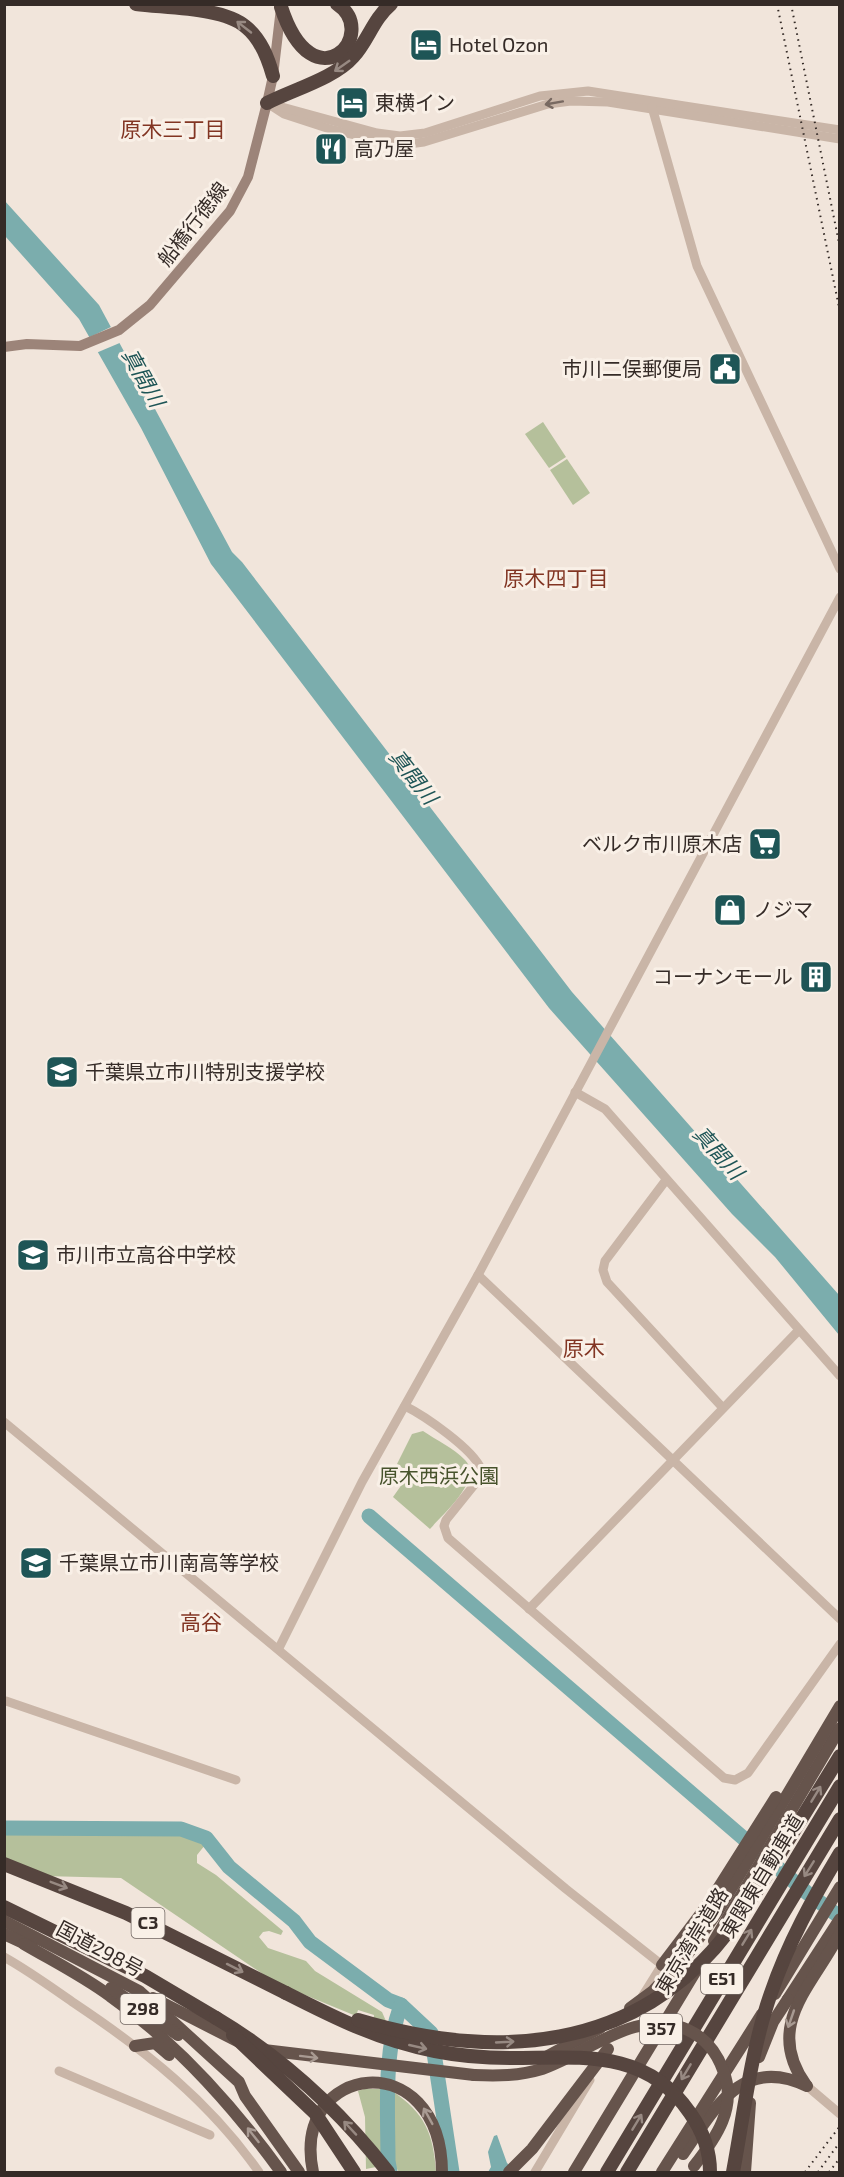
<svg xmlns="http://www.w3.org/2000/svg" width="844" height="2177" viewBox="0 0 844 2177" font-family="'Exo 2','Noto Sans JP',sans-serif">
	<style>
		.green { fill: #b5c09b }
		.water { fill: #7badad }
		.pier { fill: #f1e5db }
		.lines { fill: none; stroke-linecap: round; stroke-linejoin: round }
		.river { stroke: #7badad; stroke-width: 15 }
		.tertiary { stroke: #c9b5a7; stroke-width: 9 }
		.secondary { stroke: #9c8479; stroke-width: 10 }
		.trunk { stroke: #66544c; stroke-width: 12 }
		.motorway { stroke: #56453f; stroke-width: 14 }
		.rail { stroke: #352b27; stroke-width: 2; stroke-dasharray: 1.5 4.5; stroke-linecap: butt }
		.trunk-bridge { stroke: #66544c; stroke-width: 12 }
		.motorway-bridge { stroke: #56453f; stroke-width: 14 }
		.oneway { stroke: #978982 }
		.oneway2 { stroke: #786961 }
		.oneway3 { stroke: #a89a92 }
		.labels { text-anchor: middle; stroke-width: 6; stroke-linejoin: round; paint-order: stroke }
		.shield { fill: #f9f0e7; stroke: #706661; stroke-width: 1.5 }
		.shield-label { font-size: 18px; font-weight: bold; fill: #352b27 }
		.poi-label { font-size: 20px; fill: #352b27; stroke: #f9f0e7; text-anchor: start }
		.street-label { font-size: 20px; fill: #352b27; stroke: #f9f0e7 }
		.park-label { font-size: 20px; fill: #47532c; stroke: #f9f0e7 }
		.neighbourhood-label { font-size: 21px; fill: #823523; stroke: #f9f0e7 }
		.water-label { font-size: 21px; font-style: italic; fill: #1e5556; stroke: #f9f0e7 }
	</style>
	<rect width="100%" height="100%" fill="#f1e5db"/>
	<g class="green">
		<path d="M 543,422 L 566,457 L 549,468 L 525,434 Z"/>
		<path d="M 567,459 L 590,493 L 573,505 L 550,470 Z"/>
		<path d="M 423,1431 C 436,1440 454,1448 465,1460 C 484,1479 443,1514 430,1529 L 393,1497 L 410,1473 L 397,1464 L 412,1434 Z"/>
		<path d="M 53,1831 L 68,1834 C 91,1834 195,1828 205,1845 L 197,1855 L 197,1863 L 216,1875 L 283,1931 L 281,1935 L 269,1931 L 263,1932 L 259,1937 L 268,1948 L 306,1961 L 315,1971 L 382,2012 L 389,2028 L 373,2022 L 374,2015 L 358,2010 L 356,2016 L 276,1983 L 121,1878 L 44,1876 L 5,1861 L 4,1835 Z"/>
		<path d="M 364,2089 L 384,2089 L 381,2166 L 366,2169 L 365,2117 L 358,2091 Z"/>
		<path d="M 392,2091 C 425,2113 433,2133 436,2172 L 399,2172 L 395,2166 Z"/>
	</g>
	<g class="water">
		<path d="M 4,200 L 99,305 L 232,552 L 242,562 L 572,992 L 839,1295 L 839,1335 L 775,1257 L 732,1214 L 549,1008 L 211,564 L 141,428 L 79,319 L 5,236 Z"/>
		<path d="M 497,2135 L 507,2163 L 517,2172 L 488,2172 L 491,2167 L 488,2152 L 494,2136 Z"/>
	</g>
	<path class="pier" d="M 113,326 L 122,342 L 96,353 L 88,338 Z"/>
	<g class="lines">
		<g class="river">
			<path d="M 369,1516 L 806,1892 L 840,1917"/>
			<path d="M 4,1828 L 181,1829 L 206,1838 L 229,1867 L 294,1921 L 310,1942 L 388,2000 L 401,2005 L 431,2033 L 452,2172"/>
			<path d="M 390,2172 L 388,2161 C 388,2109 383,2054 401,2005"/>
		</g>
		<g class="tertiary">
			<path d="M 267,103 L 284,114 L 333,130 L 401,145 L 424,142 L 548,104 L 571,101 L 608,102 L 840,139"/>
			<path d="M 271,104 L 377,133 L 400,136 L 425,133 L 540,96 L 588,91 L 840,130"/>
			<path d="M 652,107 L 697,266 L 840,569"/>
			<path d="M 575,1092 L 605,1109 L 840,1376"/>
			<path d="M 666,1180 L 605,1261 L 603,1270 L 607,1282 L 723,1408"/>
			<path d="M 478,1275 L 840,1619"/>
			<path d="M 405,1406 C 425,1416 473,1449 481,1469 L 479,1479 L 446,1520 L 444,1526 L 448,1538 L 724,1778 L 735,1780 L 748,1773 L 840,1644"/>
			<path d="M 4,1422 L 566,1889 L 662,1965 L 642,1997"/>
			<path d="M 529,1609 L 799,1330"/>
			<path d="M 279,1648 L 362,1482 L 478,1275 L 840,597"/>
			<path d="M 6,1701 L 236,1780"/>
			<path d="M 4,1957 C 29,1971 51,1987 74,2003 C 146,2051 209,2101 259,2172"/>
			<path d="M 59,2071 L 210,2135"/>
			<path d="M 807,2086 L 840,2114"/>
			<path d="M 535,2172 L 590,2080"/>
		</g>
		<path class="secondary" d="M 4,347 L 27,344 L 80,346 L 119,330 L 150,305 L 230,211 L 248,177 L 267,103 L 273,76 L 281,8"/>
		<g class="trunk">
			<path d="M 4,1921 L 139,1991 L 239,2082 L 245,2096 L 299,2172"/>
			<path d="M 4,1934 L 32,1947"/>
			<path d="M 714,1941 L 840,1728"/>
			<path d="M 24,1944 C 53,1961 83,1976 110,1996 C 177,2043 233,2106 281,2172"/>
			<path d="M 689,1952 L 718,1911 L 840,1706"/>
			<path d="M 662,1965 L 709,1903 L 776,1797"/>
			<path d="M 111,1988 L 178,2035"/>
			<path d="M 775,1994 L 840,1887"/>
			<path d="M 153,1998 L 239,2042"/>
			<path d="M 788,1999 L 840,1919"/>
			<path d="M 135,2046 L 155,2043 L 169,2055"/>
			<path d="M 264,2050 L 474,2075"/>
			<path d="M 806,2085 C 763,2025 813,1986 840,1933"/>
			<path d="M 683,2154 C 715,2108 742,2055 807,2086"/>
			<path d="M 313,2172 C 290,2062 441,2044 442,2172"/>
			<path d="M 509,2172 L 532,2149 L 608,2049"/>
			<path d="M 574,2172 L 697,1969"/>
			<path d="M 662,2172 L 762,2014"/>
		</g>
		<g class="motorway">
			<path d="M 136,4 C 166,8 224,7 246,27 C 261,39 268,58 273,76"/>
			<path d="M 281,7 C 314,108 381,33 337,4"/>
			<path d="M 267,103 C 292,90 335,78 353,57 C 368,41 373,19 391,4"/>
			<path d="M 4,1864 L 126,1913 L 286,1993"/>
			<path d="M 4,1907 L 145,1976 L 216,2018"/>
			<path d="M 728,1932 L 758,1889 L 840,1756"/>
			<path d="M 607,2172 L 840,1786"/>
			<path d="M 627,2172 L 840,1819"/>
		</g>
		<g class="rail">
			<path d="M 777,4 L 840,312"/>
			<path d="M 791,4 L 840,248"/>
			<path d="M 805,2172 L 840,2126"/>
			<path d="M 818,2172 L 840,2142"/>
			<path d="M 829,2172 L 840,2158"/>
		</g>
		<g class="trunk-bridge">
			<path d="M 630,2008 L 653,1991 L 689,1952"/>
			<path d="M 759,2057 L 773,2022 L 788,1999"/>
			<path d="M 544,2058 L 600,2028"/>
			<path d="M 474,2075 C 497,2076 519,2076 542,2069 C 589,2053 636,2007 688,2030 C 705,2038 717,2053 723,2070 C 738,2107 716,2138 694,2166"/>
			<path d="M 745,2172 L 750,2103"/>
		</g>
		<g class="motorway-bridge">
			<path d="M 286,1993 C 335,2018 381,2041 435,2051 C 460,2056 486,2058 512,2058 C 580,2058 646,2048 690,2113 C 702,2130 710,2151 710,2172"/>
			<path d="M 216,2018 C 283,2058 341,2112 388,2172"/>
			<path d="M 358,2020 C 495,2061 636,2052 728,1932"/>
			<path d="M 233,2035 L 315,2113 L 354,2172"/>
			<path d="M 733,2172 C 744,2113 751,2050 771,1993 C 788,1943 813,1898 840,1853"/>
		</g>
	</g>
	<defs><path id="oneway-shaft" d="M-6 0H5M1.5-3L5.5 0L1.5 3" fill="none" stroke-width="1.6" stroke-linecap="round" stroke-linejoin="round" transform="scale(1.5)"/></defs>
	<g class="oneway">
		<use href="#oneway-shaft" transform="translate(244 27) rotate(-142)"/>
		<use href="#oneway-shaft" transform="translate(342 66) rotate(145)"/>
		<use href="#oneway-shaft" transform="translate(816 1794) rotate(-59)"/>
		<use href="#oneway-shaft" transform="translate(809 1869) rotate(122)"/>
		<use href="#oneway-shaft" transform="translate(59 1885) rotate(21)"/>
		<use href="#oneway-shaft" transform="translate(747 1937) rotate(-59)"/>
		<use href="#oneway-shaft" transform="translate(235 1968) rotate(27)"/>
		<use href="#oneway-shaft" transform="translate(505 2042) rotate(-3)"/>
		<use href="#oneway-shaft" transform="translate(418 2047) rotate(13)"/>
		<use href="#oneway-shaft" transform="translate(686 2072) rotate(121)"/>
		<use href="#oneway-shaft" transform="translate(637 2122) rotate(-59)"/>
		<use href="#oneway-shaft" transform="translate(350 2128) rotate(-133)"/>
	</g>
	<use class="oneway2" href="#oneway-shaft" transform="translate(554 103) rotate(170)"/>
	<g class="oneway3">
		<use href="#oneway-shaft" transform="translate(791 2019) rotate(109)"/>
		<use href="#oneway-shaft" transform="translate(309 2057) rotate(7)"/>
		<use href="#oneway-shaft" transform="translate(428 2116) rotate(-119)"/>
		<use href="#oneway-shaft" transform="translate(253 2135) rotate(-128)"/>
	</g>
	<defs>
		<g id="hotel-square" transform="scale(1.725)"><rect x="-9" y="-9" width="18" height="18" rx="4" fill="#1e5556" stroke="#f9f0e7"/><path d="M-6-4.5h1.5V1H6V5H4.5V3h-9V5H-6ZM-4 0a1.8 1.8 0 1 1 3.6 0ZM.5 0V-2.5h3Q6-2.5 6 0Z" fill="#fff"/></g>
		<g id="restaurant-square" transform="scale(1.725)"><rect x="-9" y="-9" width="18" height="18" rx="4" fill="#1e5556" stroke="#f9f0e7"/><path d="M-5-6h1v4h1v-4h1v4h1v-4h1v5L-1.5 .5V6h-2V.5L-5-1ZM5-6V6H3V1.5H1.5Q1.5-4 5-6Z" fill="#fff"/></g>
		<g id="civic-square" transform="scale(1.725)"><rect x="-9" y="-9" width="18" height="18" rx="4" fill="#1e5556" stroke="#f9f0e7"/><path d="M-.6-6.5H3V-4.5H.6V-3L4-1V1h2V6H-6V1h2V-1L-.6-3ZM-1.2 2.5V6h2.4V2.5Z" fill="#fff"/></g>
		<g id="supermarket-square" transform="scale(1.725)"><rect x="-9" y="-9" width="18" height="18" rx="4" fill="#1e5556" stroke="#f9f0e7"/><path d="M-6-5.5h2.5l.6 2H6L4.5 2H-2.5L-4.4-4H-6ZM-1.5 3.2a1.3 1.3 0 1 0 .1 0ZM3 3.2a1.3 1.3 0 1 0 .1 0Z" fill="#fff"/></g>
		<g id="shop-square" transform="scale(1.725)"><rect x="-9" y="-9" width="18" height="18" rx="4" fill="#1e5556" stroke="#f9f0e7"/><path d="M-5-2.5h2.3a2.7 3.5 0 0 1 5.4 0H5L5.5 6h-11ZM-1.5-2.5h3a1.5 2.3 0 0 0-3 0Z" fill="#fff"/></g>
		<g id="building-square" transform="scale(1.725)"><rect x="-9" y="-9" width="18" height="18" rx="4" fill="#1e5556" stroke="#f9f0e7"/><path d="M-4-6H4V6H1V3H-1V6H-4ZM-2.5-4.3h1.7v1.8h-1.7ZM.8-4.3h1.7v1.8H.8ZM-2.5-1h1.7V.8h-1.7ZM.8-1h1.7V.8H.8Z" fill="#fff"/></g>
		<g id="school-square" transform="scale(1.725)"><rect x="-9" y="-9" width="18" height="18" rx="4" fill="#1e5556" stroke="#f9f0e7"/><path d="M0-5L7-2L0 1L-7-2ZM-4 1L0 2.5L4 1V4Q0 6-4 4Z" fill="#fff"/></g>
	</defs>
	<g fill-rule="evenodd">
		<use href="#hotel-square" x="426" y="45"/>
		<use href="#hotel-square" x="352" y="103"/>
		<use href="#restaurant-square" x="331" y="149"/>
		<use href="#civic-square" x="725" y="369"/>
		<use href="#supermarket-square" x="765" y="844"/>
		<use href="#shop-square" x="730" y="910"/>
		<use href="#building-square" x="816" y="977"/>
		<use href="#school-square" x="62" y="1072"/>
		<use href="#school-square" x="33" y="1255"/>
		<use href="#school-square" x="36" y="1563"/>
	</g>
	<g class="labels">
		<g class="shield">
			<rect x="131.5" y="1908" width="33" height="30" rx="4.5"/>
			<rect x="701" y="1964" width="42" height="30" rx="4.5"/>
			<rect x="120.5" y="1994" width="45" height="30" rx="4.5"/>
			<rect x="640" y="2014" width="42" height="30" rx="4.5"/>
		</g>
		<g class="shield-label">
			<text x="148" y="1929">C3</text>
			<text x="722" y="1985">E51</text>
			<text x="143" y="2015">298</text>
			<text x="661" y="2035">357</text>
		</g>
		<g class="poi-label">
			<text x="449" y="52">Hotel Ozon</text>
			<text x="375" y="110">東横イン</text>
			<text x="354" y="156">高乃屋</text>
			<text x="702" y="376" text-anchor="end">市川二俣郵便局</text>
			<text x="742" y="851" text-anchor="end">ベルク市川原木店</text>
			<text x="753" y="917">ノジマ</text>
			<text x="793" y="984" text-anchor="end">コーナンモール</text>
			<text x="85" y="1079">千葉県立市川特別支援学校</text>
			<text x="56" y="1262">市川市立高谷中学校</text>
			<text x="59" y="1570">千葉県立市川南高等学校</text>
		</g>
		<g class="street-label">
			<text transform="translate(193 224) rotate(-52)" y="7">船橋行徳線</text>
			<text transform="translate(762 1876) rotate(-59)" y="7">東関東自動車道</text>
			<text transform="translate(692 1941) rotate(-59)" y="7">東京湾岸道路</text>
			<text transform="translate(100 1949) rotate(28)" y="7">国道298号</text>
		</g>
		<g class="park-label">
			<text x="439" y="1483">原木西浜公園</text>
		</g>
		<g class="neighbourhood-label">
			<text x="173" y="137">原木三丁目</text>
			<text x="556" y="586">原木四丁目</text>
			<text x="584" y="1356">原木</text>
			<text x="201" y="1630">高谷</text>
		</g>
		<g class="water-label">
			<text transform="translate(143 378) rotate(61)" y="7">真間川</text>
			<text transform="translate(413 777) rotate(52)" y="7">真間川</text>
			<text transform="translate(718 1153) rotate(48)" y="7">真間川</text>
		</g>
	</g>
	<rect width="844" height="2177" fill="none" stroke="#352b27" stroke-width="12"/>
</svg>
